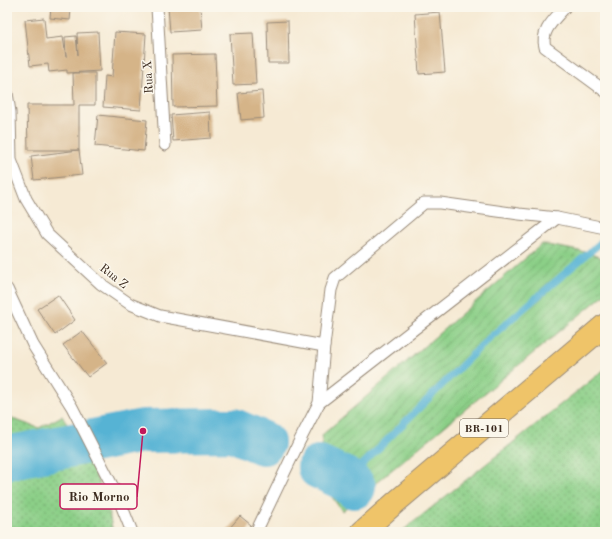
<svg xmlns="http://www.w3.org/2000/svg" width="612" height="539" viewBox="0 0 612 539" font-family="'Old Standard TT',serif">
	<style>
		.grass { fill: url(#grass-dots); stroke: #637c52 }
		.garden { fill: url(#garden-furrows); stroke: #637c52 }
		.lines { fill: none; stroke-linecap: round; stroke-linejoin: round }
		.stream { stroke: #56b3d4; stroke-width: 7 }
		.river { stroke: #56b3d4; stroke-width: 44 }
		.building { fill: #d5b488 }
		.service-casing { stroke: #988a79; stroke-width: 13 }
		.trunk-casing { stroke: #988a79; stroke-width: 24 }
		.service { stroke: #fff; stroke-width: 11 }
		.trunk { stroke: #efc469; stroke-width: 22 }
		.labels { text-anchor: middle; stroke-width: 3; stroke-linejoin: round; paint-order: stroke }
		.shield { fill: #fbf7ec; stroke: #75685c; stroke-width: 1 }
		.shield-label { font-size: 11px; font-weight: bold; fill: #3b2a1e }
		.street-label { font-size: 12px; fill: #3b2a1e; stroke: #fbf7ec }
		.leader { fill: none; stroke: #c2185b; stroke-width: 1.5 }
		.callout-dot { fill: #c2185b; stroke: #fbf7ec; stroke-width: 1.5 }
		.callout { fill: #fbf7ec; stroke: #c2185b; stroke-width: 1.5 }
		.callout-label { font-size: 13px; text-anchor: middle; font-weight: bold; fill: #3b2a1e }
	</style>
	<defs>
		<pattern id="grass-dots" width="8" height="8" patternUnits="userSpaceOnUse"><rect width="8" height="8" fill="#8bcf87"/><path d="M2 2h.1M6 6h.1" fill="none" stroke="#73a86e" stroke-width="1.8" stroke-linecap="round"/></pattern>
		<pattern id="garden-furrows" width="10" height="10" patternUnits="userSpaceOnUse"><rect width="10" height="10" fill="#8bcf87"/><path d="M-1 1l2-2M0 10L10 0M9 11l2-2" fill="none" stroke="#73a86e"/></pattern>
	</defs>
	<rect width="100%" height="100%" fill="#fbf7ec"/>
	<filter id="ink" filterUnits="userSpaceOnUse"><feTurbulence type="fractalNoise" baseFrequency=".025" numOctaves="2"/><feDisplacementMap in="SourceGraphic" scale="8" xChannelSelector="R" yChannelSelector="G"/><feConvolveMatrix kernelMatrix="1 2 1 2 8 2 1 2 1" color-interpolation-filters="sRGB"/></filter>
	<filter id="wash" filterUnits="userSpaceOnUse"><feTurbulence type="fractalNoise" baseFrequency=".012" numOctaves="4" result="noise"/><feDisplacementMap in="SourceGraphic" scale="16" xChannelSelector="R" yChannelSelector="G"/><feGaussianBlur stdDeviation="0.9" result="paint"/><feColorMatrix in="noise" values="0 0 0 0 0 0 0 0 0 0 0 0 0 0 0 0 0 1.4 0 .05"/><feComposite in="paint" operator="in"/></filter>
	<g filter="url(#wash)">
		<rect width="100%" height="100%" fill="#f6ead4"/>
		<g class="grass">
			<path d="M 605,369 L 605,532 L 401,532 Z"/>
			<path d="M 62,416 L 93,468 L 107,504 L 113,532 L 7,532 L 7,417 L 39,428 Z"/>
		</g>
		<path class="garden" d="M 542,244 L 585,252 L 605,259 L 605,294 L 342,511 L 324,486 L 322,435 Z"/>
		<g class="lines">
			<path class="stream" d="M 341,476 L 352,472 L 362,465 L 488,339 L 605,239"/>
			<g class="river">
				<path d="M 7,458 L 143,431 L 233,430 L 263,443"/>
				<path d="M 319,467 L 347,480 L 354,487"/>
			</g>
		</g>
		<g id="blocks">
			<g class="building">
				<path d="M 51,7 L 71,9 L 70,20 L 50,18 Z"/>
				<path d="M 168,7 L 200,7 L 202,30 L 170,32 Z"/>
				<path d="M 440,12 L 445,72 L 419,74 L 415,14 Z"/>
				<path d="M 44,18 L 46,39 L 63,37 L 66,57 L 65,37 L 76,36 L 78,55 L 77,33 L 98,32 L 100,71 L 67,73 L 67,70 L 49,72 L 48,64 L 30,66 L 25,20 Z"/>
				<path d="M 288,21 L 289,63 L 268,63 L 267,22 Z"/>
				<path d="M 115,32 L 146,34 L 141,110 L 103,107 L 105,76 L 112,77 Z"/>
				<path d="M 253,33 L 256,84 L 233,85 L 230,34 Z"/>
				<path d="M 215,54 L 217,106 L 173,107 L 172,55 Z"/>
				<path d="M 73,73 L 95,73 L 95,105 L 79,105 L 79,150 L 82,175 L 34,180 L 31,156 L 79,150 L 28,150 L 27,105 L 74,105 Z"/>
				<path d="M 262,91 L 264,118 L 241,120 L 238,93 Z"/>
				<path d="M 210,112 L 211,138 L 173,141 L 171,115 Z"/>
				<path d="M 98,115 L 147,120 L 144,151 L 95,146 Z"/>
				<path d="M 58,295 L 75,320 L 55,335 L 37,309 Z"/>
				<path d="M 82,331 L 107,363 L 88,377 L 63,345 Z"/>
				<path d="M 240,516 L 251,525 L 247,532 L 224,532 L 228,530 Z"/>
			</g>
		</g>
	</g>
	<g filter="url(#ink)">
		<use href="#blocks" fill-opacity="0" stroke="#988a79" stroke-width="1"/>
		<g class="lines">
			<g class="service-casing">
				<g id="service">
					<path d="M 157,7 L 165,145"/>
					<path d="M 565,7 C 555,19 540,31 545,47 L 605,91"/>
					<path d="M 7,93 L 10,112 L 11,160 L 26,199 L 47,234 L 101,284 L 130,304 L 160,316 L 324,346"/>
					<path d="M 7,289 L 33,345 L 72,407 L 118,497 L 132,532"/>
					<path d="M 319,403 L 557,218"/>
					<path d="M 256,532 L 300,440 L 319,403 L 324,346 L 331,290 L 335,278 L 424,203 L 440,203 L 519,214 L 557,218 L 605,228"/>
				</g>
			</g>
			<g class="trunk-casing">
				<path id="trunk" d="M 362,532 L 396,502 L 605,325"/>
			</g>
			<use href="#service" class="service"/>
			<use href="#trunk" class="trunk"/>
		</g>
	</g>
	<g class="labels">
		<rect class="shield" x="460" y="419" width="48" height="18" rx="3"/>
		<g class="shield-label">
			<text x="484" y="432">BR-101</text>
		</g>
		<g class="street-label">
			<text transform="translate(148 77) rotate(-93)" y="4">Rua X</text>
			<text transform="translate(114 276) rotate(38)" y="4">Rua Z</text>
		</g>
	</g>
	<path class="leader" d="M143 431L137 497"/>
	<circle class="callout-dot" cx="143" cy="431" r="4"/>
	<rect class="callout" x="60" y="484" width="77" height="25" rx="4"/>
	<g class="callout-label">
		<text x="99" y="501">Rio Morno</text>
	</g>
	<rect width="612" height="539" fill="none" stroke="#fbf7ec" stroke-width="24"/>
</svg>
